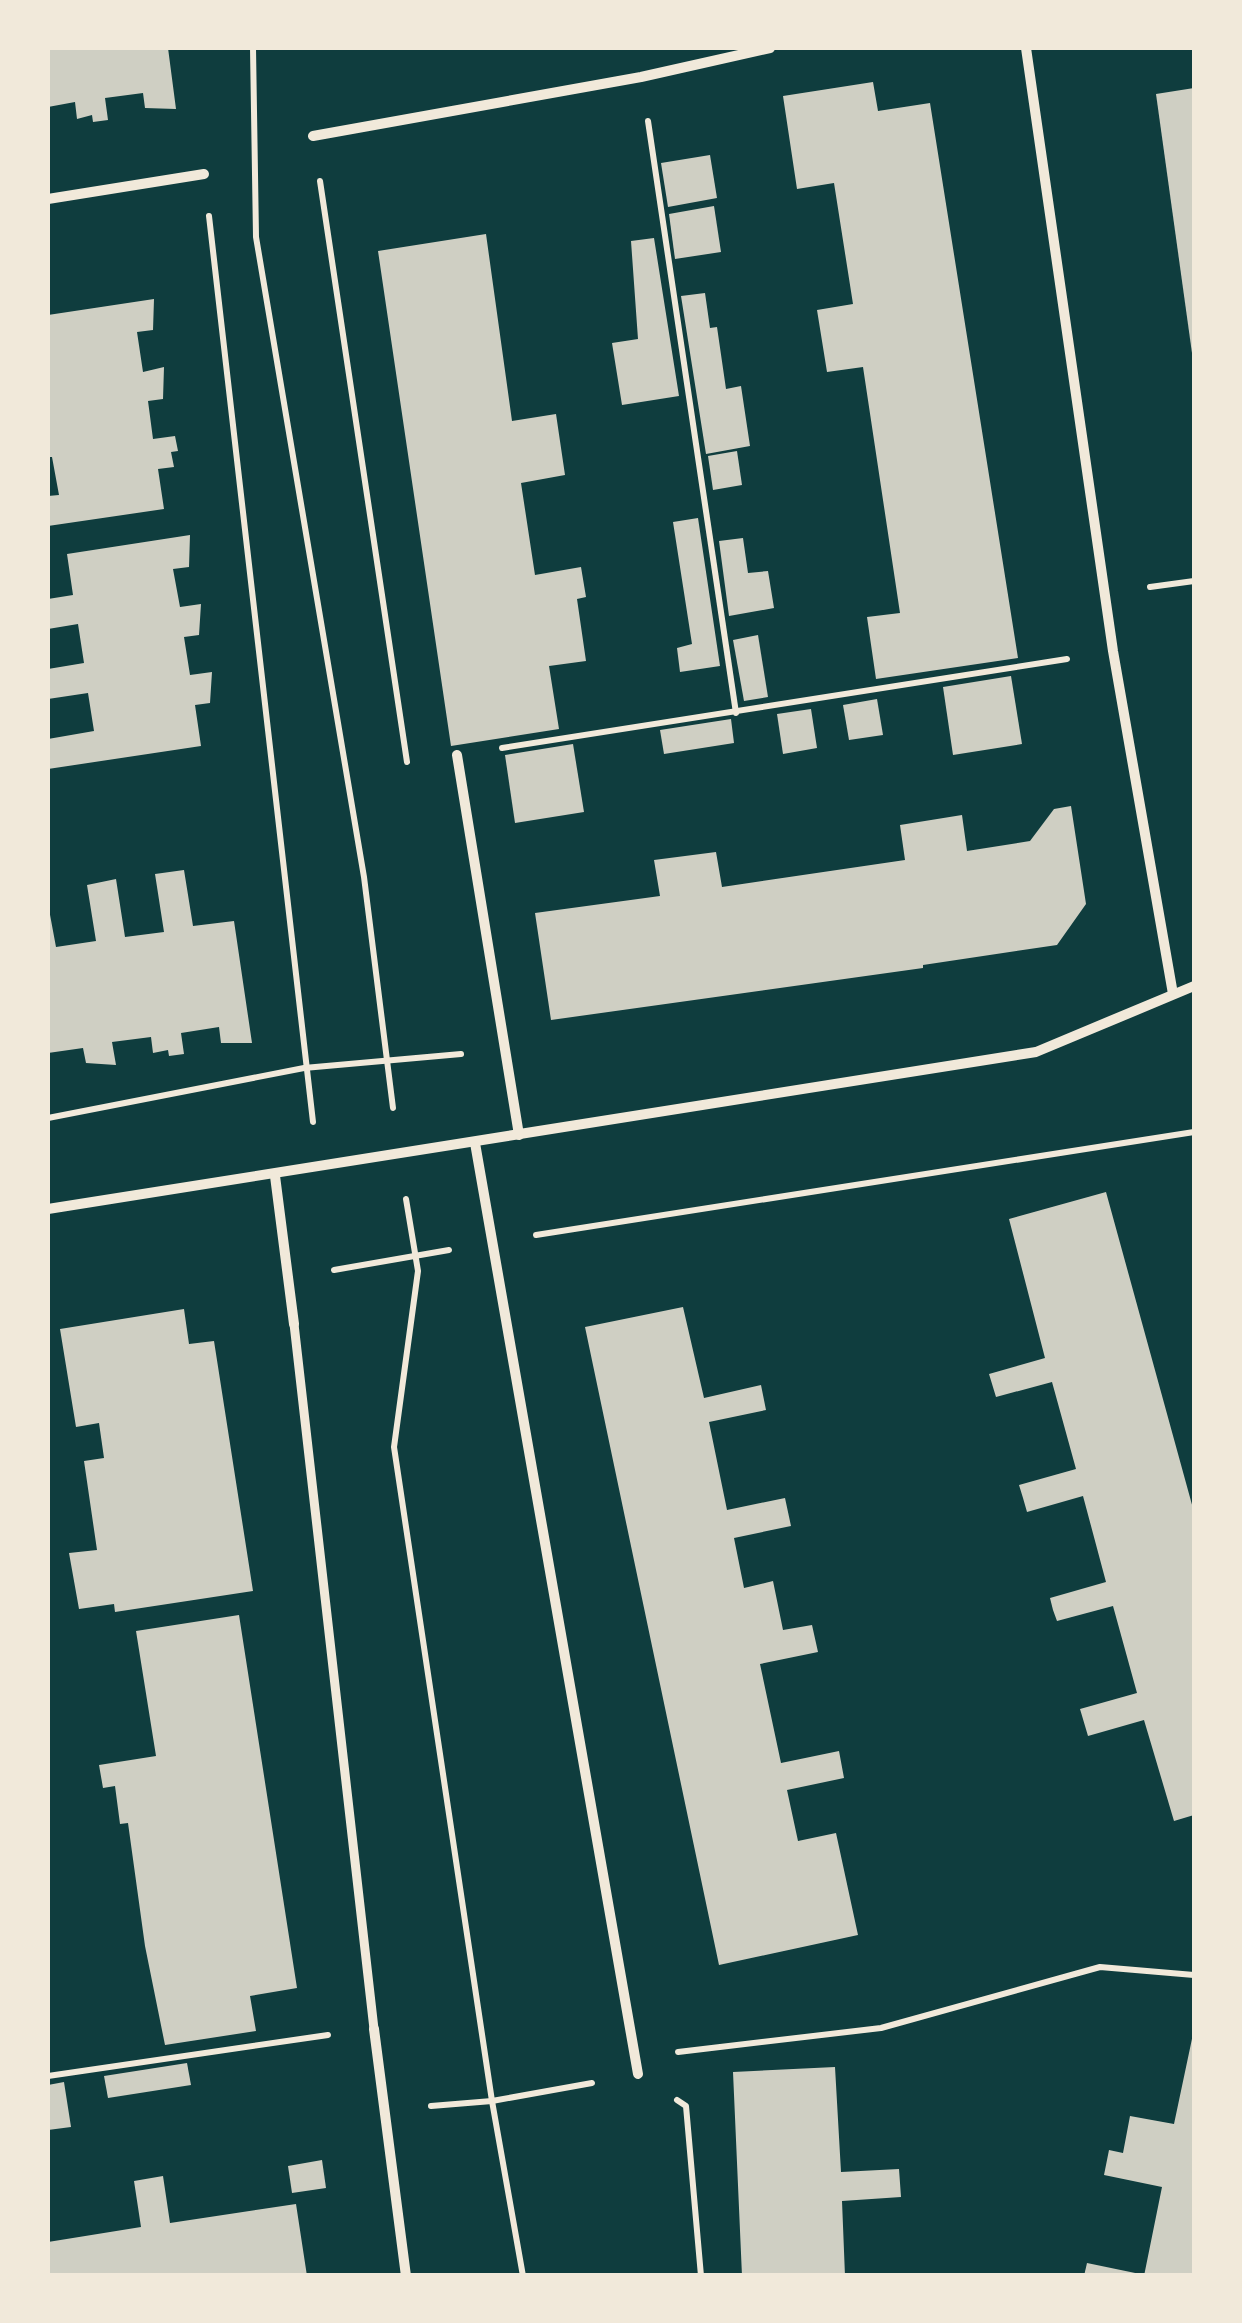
<svg xmlns="http://www.w3.org/2000/svg" width="1242" height="2323" viewBox="0 0 1242 2323" font-family="Manrope,sans-serif">
	<style>
		.building { fill: #cfcfc3 }
		.lines { fill: none; stroke-linecap: round; stroke-linejoin: round }
		.path { stroke: #f1e9da; stroke-width: 6 }
		.pedestrian { stroke: #f1e9da; stroke-width: 9 }
		.minor { stroke: #f1e9da; stroke-width: 10 }
	</style>
	<rect width="100%" height="100%" fill="#0f3d3e"/>
	<g class="building">
		<path d="M 48,48 L 168,48 L 176,109 L 145,108 L 143,93 L 105,98 L 108,120 L 93,122 L 92,115 L 77,119 L 75,102 L 48,107 Z"/>
		<path d="M 873,82 L 878,111 L 930,103 L 1018,658 L 876,679 L 867,617 L 900,613 L 863,367 L 827,372 L 817,310 L 853,304 L 834,183 L 797,189 L 783,96 Z"/>
		<path d="M 1194,88 L 1194,353 L 1192,353 L 1156,94 Z"/>
		<path d="M 710,155 L 717,198 L 668,207 L 661,163 Z"/>
		<path d="M 714,206 L 721,252 L 675,259 L 669,214 Z"/>
		<path d="M 486,234 L 512,421 L 556,414 L 565,475 L 521,483 L 535,575 L 581,567 L 586,597 L 577,599 L 586,661 L 549,666 L 559,729 L 451,746 L 378,251 Z"/>
		<path d="M 654,238 L 679,396 L 622,405 L 612,343 L 638,339 L 631,241 Z"/>
		<path d="M 705,293 L 710,328 L 717,327 L 726,389 L 741,386 L 750,446 L 706,454 L 681,296 Z"/>
		<path d="M 154,299 L 153,330 L 137,332 L 143,372 L 164,367 L 163,399 L 148,401 L 153,439 L 175,436 L 178,451 L 171,452 L 174,467 L 158,469 L 164,509 L 48,526 L 48,496 L 59,495 L 52,457 L 48,457 L 48,315 Z"/>
		<path d="M 737,451 L 742,485 L 713,490 L 708,456 Z"/>
		<path d="M 698,518 L 720,666 L 680,672 L 677,648 L 692,644 L 673,522 Z"/>
		<path d="M 190,535 L 189,567 L 173,569 L 180,607 L 201,604 L 199,635 L 184,637 L 190,675 L 212,672 L 210,703 L 195,705 L 201,746 L 48,769 L 48,739 L 94,731 L 88,693 L 48,699 L 48,669 L 84,663 L 78,624 L 48,629 L 48,599 L 73,595 L 67,554 Z"/>
		<path d="M 743,538 L 748,573 L 768,571 L 774,608 L 729,616 L 719,541 Z"/>
		<path d="M 758,635 L 768,697 L 744,701 L 733,640 Z"/>
		<path d="M 1011,676 L 1022,744 L 953,755 L 943,687 Z"/>
		<path d="M 877,699 L 883,735 L 849,740 L 843,705 Z"/>
		<path d="M 811,709 L 817,748 L 783,754 L 777,714 Z"/>
		<path d="M 731,719 L 734,743 L 664,754 L 660,730 Z"/>
		<path d="M 573,744 L 584,812 L 515,823 L 505,755 Z"/>
		<path d="M 1071,806 L 1086,904 L 1057,945 L 923,965 L 923,968 L 551,1020 L 535,913 L 660,896 L 654,860 L 716,852 L 722,887 L 905,860 L 900,825 L 962,815 L 967,851 L 1030,841 L 1054,809 Z"/>
		<path d="M 184,870 L 193,926 L 234,921 L 252,1043 L 221,1043 L 219,1027 L 181,1033 L 184,1054 L 169,1056 L 168,1050 L 153,1053 L 151,1037 L 112,1042 L 116,1065 L 86,1063 L 83,1048 L 48,1053 L 48,904 L 56,947 L 96,941 L 87,885 L 116,879 L 125,937 L 164,932 L 155,874 Z"/>
		<path d="M 1106,1192 L 1194,1512 L 1194,1815 L 1174,1821 L 1144,1720 L 1088,1736 L 1080,1709 L 1137,1693 L 1113,1606 L 1057,1621 L 1053,1610 L 1050,1598 L 1106,1582 L 1083,1496 L 1027,1512 L 1023,1498 L 1019,1485 L 1076,1469 L 1052,1382 L 996,1397 L 989,1374 L 1045,1358 L 1009,1219 Z"/>
		<path d="M 683,1307 L 704,1398 L 761,1385 L 766,1410 L 709,1422 L 727,1510 L 785,1498 L 791,1526 L 734,1538 L 744,1588 L 773,1581 L 783,1630 L 812,1625 L 818,1652 L 760,1664 L 781,1763 L 839,1751 L 844,1778 L 787,1790 L 798,1841 L 836,1833 L 858,1935 L 719,1965 L 585,1327 Z"/>
		<path d="M 184,1309 L 189,1344 L 214,1341 L 253,1591 L 115,1612 L 114,1604 L 79,1609 L 69,1553 L 97,1550 L 84,1461 L 104,1458 L 99,1423 L 76,1427 L 60,1329 Z"/>
		<path d="M 239,1615 L 297,1988 L 250,1996 L 256,2031 L 165,2045 L 145,1946 L 128,1823 L 120,1824 L 115,1786 L 103,1788 L 99,1765 L 156,1756 L 136,1631 Z"/>
		<path d="M 1193,2034 L 1194,2276 L 1144,2276 L 1162,2187 L 1104,2175 L 1109,2150 L 1123,2153 L 1130,2116 L 1174,2124 Z"/>
		<path d="M 187,2063 L 191,2085 L 108,2098 L 104,2076 Z"/>
		<path d="M 835,2067 L 841,2172 L 899,2169 L 901,2197 L 842,2201 L 845,2276 L 742,2276 L 733,2072 Z"/>
		<path d="M 64,2082 L 71,2127 L 48,2130 L 48,2085 Z"/>
		<path d="M 322,2160 L 326,2188 L 292,2193 L 288,2166 Z"/>
		<path d="M 163,2176 L 170,2223 L 296,2204 L 307,2276 L 48,2276 L 48,2242 L 141,2227 L 134,2181 Z"/>
		<path d="M 1087,2263 L 1140,2274 L 1140,2276 L 1084,2276 Z"/>
	</g>
	<g class="lines">
		<g class="path">
			<path d="M 253,48 L 256,237 L 364,877 L 393,1108"/>
			<path d="M 648,121 L 736,713"/>
			<path d="M 320,181 L 407,762"/>
			<path d="M 209,216 L 313,1122"/>
			<path d="M 1150,587 L 1194,581"/>
			<path d="M 502,748 L 1067,659"/>
			<path d="M 48,1118 L 304,1068 L 461,1054"/>
			<path d="M 406,1199 L 418,1271 L 394,1447 L 492,2101 L 523,2276"/>
			<path d="M 536,1235 L 1194,1132"/>
			<path d="M 334,1270 L 449,1250"/>
			<path d="M 678,2052 L 881,2028 L 1100,1967 L 1194,1975"/>
			<path d="M 48,2076 L 328,2035"/>
			<path d="M 677,2100 L 686,2106 L 701,2276"/>
			<path d="M 431,2106 L 492,2101 L 592,2083"/>
		</g>
		<path class="pedestrian" d="M 294,1324 L 374,2029"/>
		<g class="minor">
			<path d="M 1026,48 L 1113,651 L 1173,994"/>
			<path d="M 313,136 L 641,77 L 770,48"/>
			<path d="M 48,199 L 204,174"/>
			<path d="M 457,755 L 519,1135"/>
			<path d="M 475,1143 L 638,2074"/>
			<path d="M 275,1176 L 294,1324"/>
			<path d="M 48,1209 L 1036,1052 L 1194,986"/>
			<path d="M 374,2029 L 406,2276"/>
		</g>
	</g>
	<rect width="1242" height="2323" fill="none" stroke="#f1e9da" stroke-width="100"/>
</svg>
